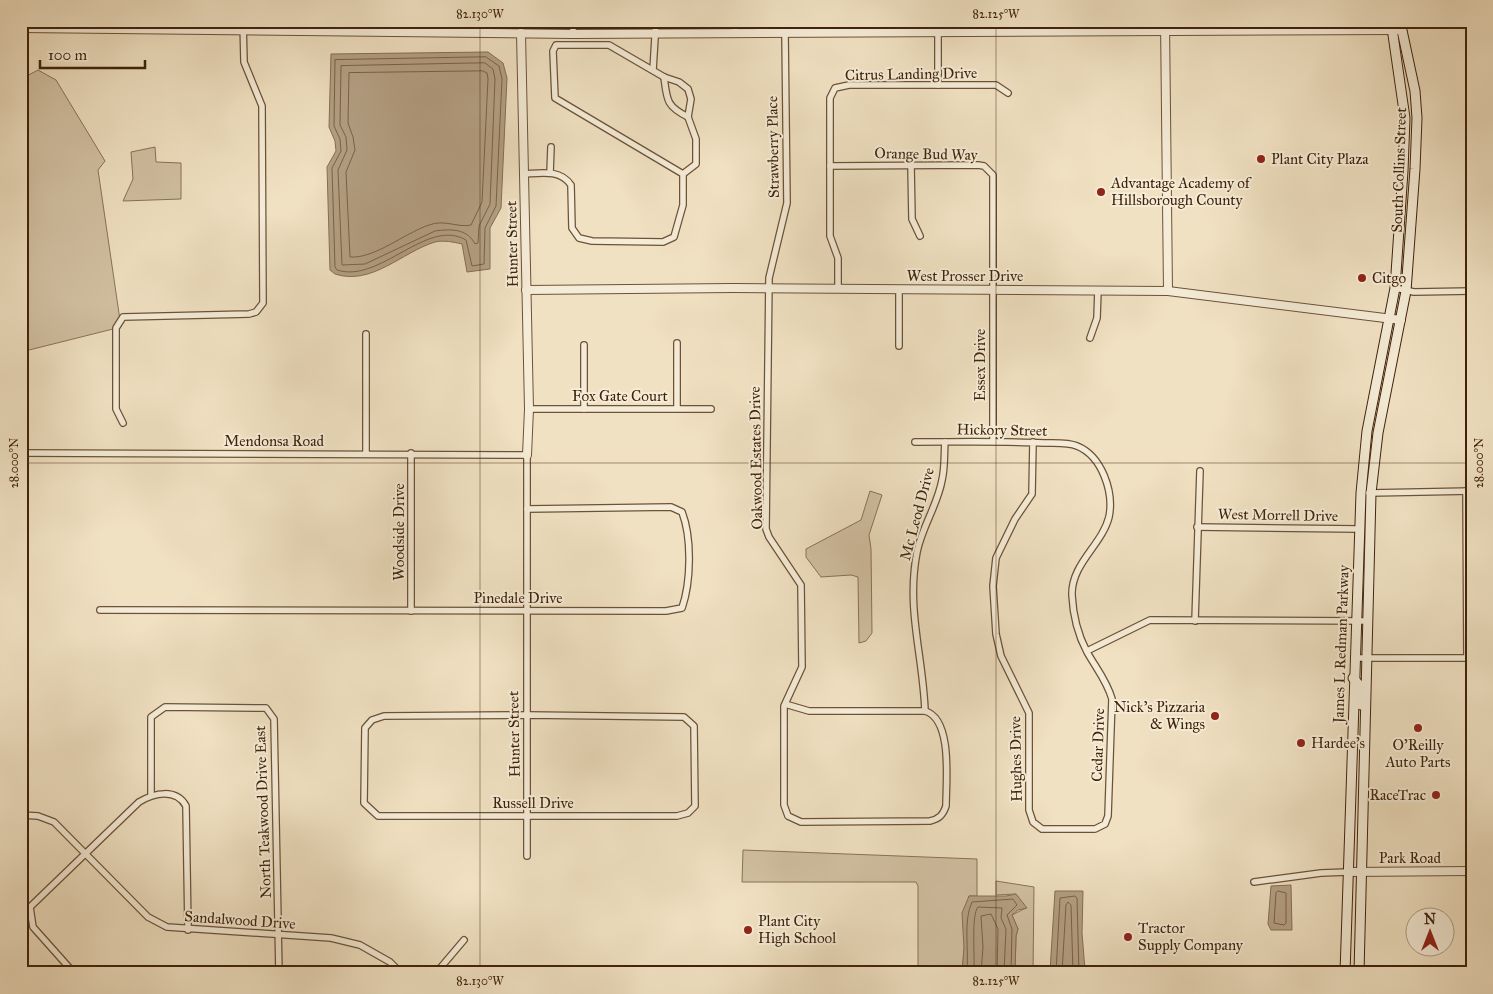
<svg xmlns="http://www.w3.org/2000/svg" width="1493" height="994" viewBox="0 0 1493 994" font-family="'IM FELL Great Primer',serif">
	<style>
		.green { fill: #d2c1a3; stroke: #897257 }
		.water { fill: #b4a084; stroke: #866e54 }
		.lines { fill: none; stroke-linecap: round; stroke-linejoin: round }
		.shore { stroke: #7a6148; stroke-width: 1 }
		.minor-casing { stroke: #6c5239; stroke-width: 8 }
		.tertiary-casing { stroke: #6c5239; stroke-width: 10 }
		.secondary-casing { stroke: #40220b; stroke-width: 11 }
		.minor { stroke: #f5ecd7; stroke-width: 5.5 }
		.tertiary { stroke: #f5ecd7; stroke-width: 8 }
		.secondary { stroke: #f5ecd7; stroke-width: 9 }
		.ticks { fill: none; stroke: #40220b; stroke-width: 1; stroke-opacity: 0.45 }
		.poi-dot { fill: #8f2418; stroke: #f5ecd7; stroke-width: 2 }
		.labels { text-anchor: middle; stroke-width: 4; stroke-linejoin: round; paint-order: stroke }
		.street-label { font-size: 15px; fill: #40220b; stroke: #f5ecd7 }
		.poi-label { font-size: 15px; fill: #40220b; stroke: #f5ecd7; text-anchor: start }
		.neatline { fill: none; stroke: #40220b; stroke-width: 2 }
		.ticks-label { font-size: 12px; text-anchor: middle; fill: #40220b }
	</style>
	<rect width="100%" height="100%" fill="#f0e1c2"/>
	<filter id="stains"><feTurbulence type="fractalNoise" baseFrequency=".004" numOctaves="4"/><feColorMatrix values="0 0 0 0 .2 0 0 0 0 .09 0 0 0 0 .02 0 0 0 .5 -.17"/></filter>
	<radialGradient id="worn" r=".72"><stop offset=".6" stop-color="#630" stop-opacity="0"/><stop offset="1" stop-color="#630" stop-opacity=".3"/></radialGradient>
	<g class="green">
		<path d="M 38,70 L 56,80 L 105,161 L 98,170 L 121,327 L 21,352 L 21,79 Z"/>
		<path d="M 155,147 L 156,162 L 181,163 L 181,199 L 123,201 L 133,179 L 131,152 Z"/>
		<path d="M 870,491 L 882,495 L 869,535 L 871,549 L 872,633 L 866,641 L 859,643 L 858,577 L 851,575 L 821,577 L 806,557 L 806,549 L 861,520 Z"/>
		<path d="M 743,850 L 977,859 L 977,896 L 969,896 L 962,973 L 918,973 L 918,886 L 916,882 L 742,882 Z"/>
		<path d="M 996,881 L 1034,887 L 1033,973 L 1015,973 L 1016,936 L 1018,929 L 1012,915 L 1026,908 L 1016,894 L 996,895 Z"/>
	</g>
	<g class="water">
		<path d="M 488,52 L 503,63 L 507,78 L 501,208 L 490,228 L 490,269 L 467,272 L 462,244 C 453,242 444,240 435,242 C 402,252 372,286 335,274 L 330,270 L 327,167 L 336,151 L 335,141 L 329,127 L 331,54 Z"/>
		<path d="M 1291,885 L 1292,930 L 1271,930 L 1268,924 L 1271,886 Z"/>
		<path d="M 1055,891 L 1083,891 L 1082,933 L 1085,970 L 1050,971 Z"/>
		<path d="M 1016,894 L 1027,908 L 1018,910 L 1012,915 L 1018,929 L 1016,936 L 1015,973 L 962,973 L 964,948 L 962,913 L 969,896 L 1006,896 Z"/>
	</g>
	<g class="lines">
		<g class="shore">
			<path d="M 486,57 L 499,66 L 502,79 L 496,206 L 485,228 L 484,264 L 472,266 L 466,240 C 427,217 380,284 337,270 L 335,267 L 332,168 L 341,151 L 340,139 L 334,126 L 335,60 Z"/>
			<path d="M 485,63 L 493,69 L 495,79 L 490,204 L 479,226 L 478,243 L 475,244 C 467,228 450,229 435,231 L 365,264 L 342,265 L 338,170 L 347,150 L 346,137 L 340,125 L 341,66 Z"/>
			<path d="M 483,71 L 487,73 L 488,79 L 482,202 L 471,225 C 458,228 444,219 429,225 C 405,233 374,259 350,257 L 346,172 L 355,150 L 353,137 L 348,123 L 349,73 Z"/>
			<path d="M 1278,891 L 1286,893 L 1286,923 L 1284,925 L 1274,923 L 1276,893 Z"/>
			<path d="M 967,973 C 969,950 963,921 972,902 L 1013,899 L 1017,905 L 1007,915 L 1012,929 L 1011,973"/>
			<path d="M 974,973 C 975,958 971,915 978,907 L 1002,908 L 1001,918 L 1006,929 L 1004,973"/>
			<path d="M 981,973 L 983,947 L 981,916 L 991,914 L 998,929 L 997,973"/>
			<path d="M 1056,973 L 1060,898 L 1075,896 L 1077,898 L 1079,973"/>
			<path d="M 1062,973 L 1066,905 L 1068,902 L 1071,905 L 1073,973"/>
		</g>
		<g class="minor-casing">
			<g id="minor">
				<path d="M 391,21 L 391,32"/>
				<path d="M 938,21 L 938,85"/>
				<path d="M 837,32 L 837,21"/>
				<path d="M 735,33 L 735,21"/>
				<path d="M 785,33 L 787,203 L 769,278 L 766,529 L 769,537 L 801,585 L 802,667 L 784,706 L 784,805 L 788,816 L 801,822 L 930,821 C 939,819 943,815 946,806 C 946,782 953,719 925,711 L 809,711 L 785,704"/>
				<path d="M 573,34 L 573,21"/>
				<path d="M 653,70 L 656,21"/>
				<path d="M 664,77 C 667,100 666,106 688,117"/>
				<path d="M 830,166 L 978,165 L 984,166 L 993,175 L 993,441"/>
				<path d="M 911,166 L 912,219 L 920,236"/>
				<path d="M 550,173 L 551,147"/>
				<path d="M 524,174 C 541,173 560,169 571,185 L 572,228 L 579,238 L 592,241 L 663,242 L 674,237 L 683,205 L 683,174 L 696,164 L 696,139 L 688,117 L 691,99 L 688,89 L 679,82 L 664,77 L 609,45 L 556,45 L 553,51 L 555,98 L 683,174"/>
				<path d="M 1395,288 L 1414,292 L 1472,291"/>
				<path d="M 838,289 L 838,258 L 830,236 L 830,98 L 835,88 L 849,85 L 996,85 L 1008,93"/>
				<path d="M 899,290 L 899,346"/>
				<path d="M 366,334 L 366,453"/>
				<path d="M 1090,338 L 1097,318 L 1098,290"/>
				<path d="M 584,345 L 584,409"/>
				<path d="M 677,408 L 677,343"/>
				<path d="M 529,409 L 711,409"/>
				<path d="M 123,423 L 116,409 L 116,328 L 123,317 L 249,314 L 256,312 L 263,303 L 262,106 L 244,62 L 243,21"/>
				<path d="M 915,442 C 958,442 1001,441 1044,443 C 1054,443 1068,442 1077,446 C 1102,456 1114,492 1109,517 C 1102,545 1071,564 1072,595 C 1073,615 1078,635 1087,652 C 1096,668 1107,681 1112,699 L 1108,816 L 1105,824 L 1095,829 L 1042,829 L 1033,822 L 1029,810 L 1029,713 L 1001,656 L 996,634 L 993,586 L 996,558 L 1015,519 L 1032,494 L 1033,442"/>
				<path d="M 21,453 L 527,455 L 527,856"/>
				<path d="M 411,453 L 411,611"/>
				<path d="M 1466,491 L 1467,658"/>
				<path d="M 1369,493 L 1472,491"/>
				<path d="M 1197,527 L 1359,529"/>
				<path d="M 100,610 L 666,611 L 682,608 C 691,582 692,538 682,512 L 671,507 L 527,509"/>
				<path d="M 1195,621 L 1200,471"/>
				<path d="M 1087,651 L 1150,620 L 1369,621"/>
				<path d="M 1354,658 L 1472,658"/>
				<path d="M 925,711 C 923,655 906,609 917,552 C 922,527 938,504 942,480 C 945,468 944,454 945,442"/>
				<path d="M 528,715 L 684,717 L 694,726 L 695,806 L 688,813 L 677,816 L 378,816 L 364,803 L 365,728 L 372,720 L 384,716 Z"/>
				<path d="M 151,795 L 151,717 L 165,707 L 266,708 L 274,719 L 279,973"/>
				<path d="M 21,815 L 38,816 L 54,822 L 148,917 L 167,927 L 331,938 L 360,945 L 390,962 L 401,973"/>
				<path d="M 1254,882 L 1321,873 L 1348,872"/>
				<path d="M 74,973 L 33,927 L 30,907 L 139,802 C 154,793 176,788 186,806 L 188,930"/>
				<path d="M 436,973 L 464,940"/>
			</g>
		</g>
		<g class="tertiary-casing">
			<g id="tertiary">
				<path d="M 1165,21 L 1168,291"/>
				<path d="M 21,28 L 573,34 L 1397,30"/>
				<path d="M 521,33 L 529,409 L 527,455"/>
				<path d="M 526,290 L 733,288 L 1168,291 L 1401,320"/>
				<path d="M 1348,872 L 1472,871"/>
			</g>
		</g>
		<g class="secondary-casing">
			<g id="secondary">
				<path d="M 1353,678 L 1361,687 L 1361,705"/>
				<path d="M 1345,973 L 1361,493 L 1367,431 L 1395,288 L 1403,171 L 1405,118 L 1391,21"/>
				<path d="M 1359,973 L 1371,493 L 1378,433 L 1406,291 L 1415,169 L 1417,118 L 1415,91 L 1400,21"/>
			</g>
		</g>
		<use href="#minor" class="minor"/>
		<use href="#tertiary" class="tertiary"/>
		<use href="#secondary" class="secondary"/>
	</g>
	<path class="ticks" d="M 480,21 L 480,973M 996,21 L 996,973M 21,463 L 1472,463"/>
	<g class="poi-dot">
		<circle cx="1261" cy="159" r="5"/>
		<circle cx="1101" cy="192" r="5"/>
		<circle cx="1362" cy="278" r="5"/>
		<circle cx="1215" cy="716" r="5"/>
		<circle cx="1418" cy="728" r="5"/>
		<circle cx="1301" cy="743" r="5"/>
		<circle cx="1436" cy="795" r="5"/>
		<circle cx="748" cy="930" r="5"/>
		<circle cx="1128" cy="937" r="5"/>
	</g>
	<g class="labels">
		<g class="street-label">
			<text transform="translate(911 74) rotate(-1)" y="5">Citrus Landing Drive</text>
			<text transform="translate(773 147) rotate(-91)" y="5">Strawberry Place</text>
			<text transform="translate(926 154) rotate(1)" y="5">Orange Bud Way</text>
			<text transform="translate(1399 170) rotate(-88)" y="5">South Collins Street</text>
			<text transform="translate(512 244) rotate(-91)" y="5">Hunter Street</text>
			<text x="965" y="281">West Prosser Drive</text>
			<text transform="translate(980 365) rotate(-90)" y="5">Essex Drive</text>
			<text x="620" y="401">Fox Gate Court</text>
			<text transform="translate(1002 430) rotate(1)" y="5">Hickory Street</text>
			<text x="274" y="446">Mendonsa Road</text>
			<text transform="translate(756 458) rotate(-91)" y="5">Oakwood Estates Drive</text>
			<text transform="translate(917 514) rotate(-75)" y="5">Mc Leod Drive</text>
			<text transform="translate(1278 515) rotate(1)" y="5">West Morrell Drive</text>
			<text transform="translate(399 532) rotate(-90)" y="5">Woodside Drive</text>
			<text x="518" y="603">Pinedale Drive</text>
			<text transform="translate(1341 644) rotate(-88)" y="5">James L Redman Parkway</text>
			<text transform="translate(514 734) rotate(-91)" y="5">Hunter Street</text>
			<text transform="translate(1098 745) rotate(-88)" y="5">Cedar Drive</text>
			<text transform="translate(1016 759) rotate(-91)" y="5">Hughes Drive</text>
			<text x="533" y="808">Russell Drive</text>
			<text transform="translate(263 812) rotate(-92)" y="5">North Teakwood Drive East</text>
			<text x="1410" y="863">Park Road</text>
			<text transform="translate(240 920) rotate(4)" y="5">Sandalwood Drive</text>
		</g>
		<g class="poi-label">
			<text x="1271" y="164">Plant City Plaza</text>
			<text x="1111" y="188">Advantage Academy of<tspan x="1111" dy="17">Hillsborough County</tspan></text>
			<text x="1372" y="283">Citgo</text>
			<text x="1205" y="712" text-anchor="end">Nick's Pizzaria<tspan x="1205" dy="17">&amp; Wings</tspan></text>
			<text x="1311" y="748">Hardee's</text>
			<text x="1418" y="750" text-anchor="middle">O'Reilly<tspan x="1418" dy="17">Auto Parts</tspan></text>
			<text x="1426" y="800" text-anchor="end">RaceTrac</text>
			<text x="758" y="926">Plant City<tspan x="758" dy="17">High School</tspan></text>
			<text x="1138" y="933">Tractor<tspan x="1138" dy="17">Supply Company</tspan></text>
		</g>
	</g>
	<rect width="1493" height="994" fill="none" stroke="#f0e1c2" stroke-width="55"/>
	<g transform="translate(1430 932)"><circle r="24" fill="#f5ecd7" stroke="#ad9b85"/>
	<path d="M0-4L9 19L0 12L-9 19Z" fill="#8f2418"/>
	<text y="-8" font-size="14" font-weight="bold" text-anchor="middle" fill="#40220b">N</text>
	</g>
	<path d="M40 60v8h105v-8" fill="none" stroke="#40220b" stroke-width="2.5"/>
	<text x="48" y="60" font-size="15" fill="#40220b" stroke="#f5ecd7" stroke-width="4" paint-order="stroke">100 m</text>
	<rect x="28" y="28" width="1438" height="938" class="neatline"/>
	<g class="ticks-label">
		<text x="480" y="18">82.130°W</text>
		<text x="996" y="18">82.125°W</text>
		<text transform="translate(14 463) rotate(-90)" y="4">28.000°N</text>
		<text transform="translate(1479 463) rotate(-90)" y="4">28.000°N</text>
		<text x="480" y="985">82.130°W</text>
		<text x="996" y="985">82.125°W</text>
	</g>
	<rect width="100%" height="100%" filter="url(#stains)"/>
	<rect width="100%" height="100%" fill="url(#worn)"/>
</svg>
